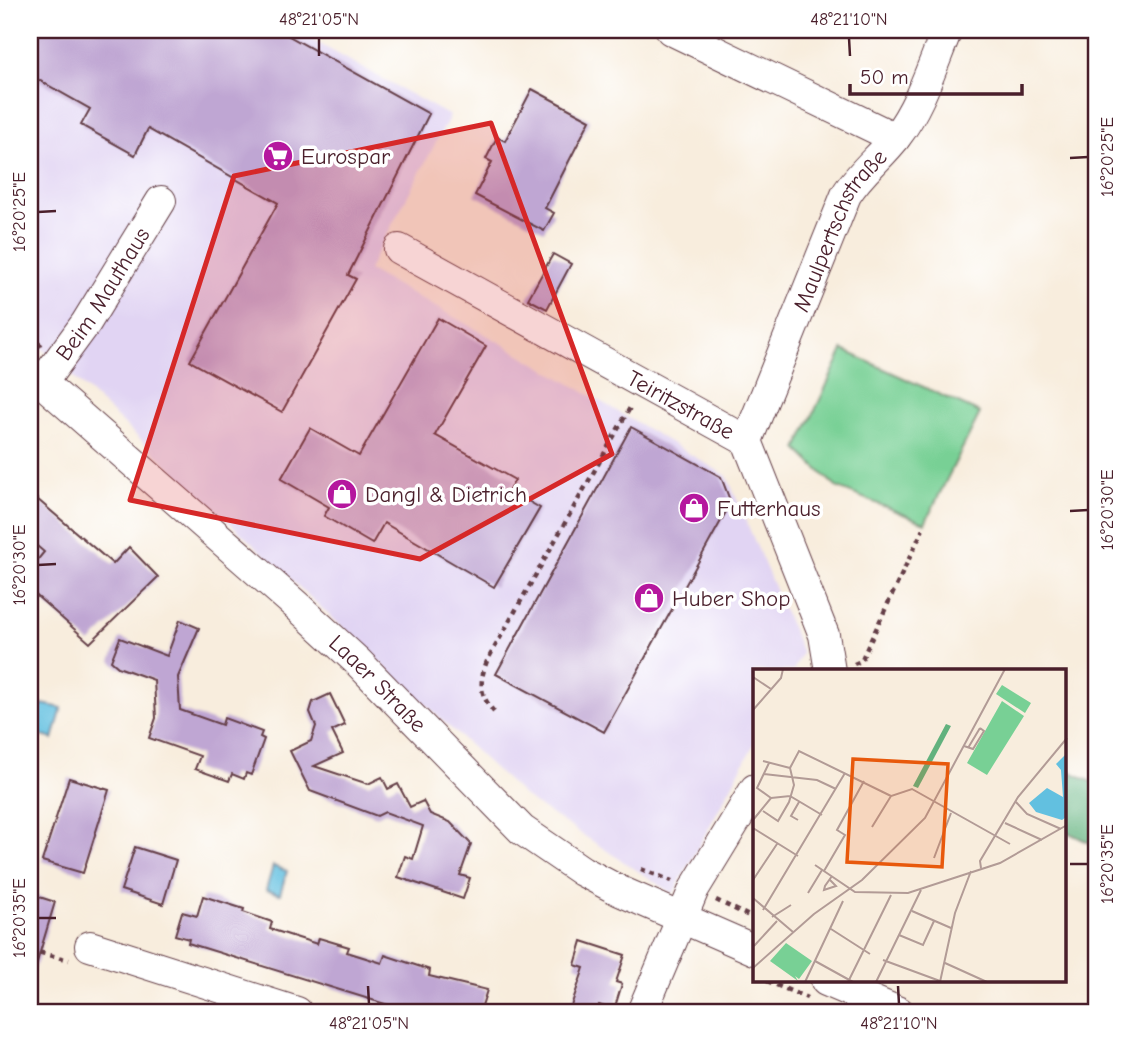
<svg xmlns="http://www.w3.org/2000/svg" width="1126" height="1042" viewBox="0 0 1126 1042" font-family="'Comic Neue',sans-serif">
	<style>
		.built { fill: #e1d4f3 }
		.green { fill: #78d095; stroke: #617860; stroke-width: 2 }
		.forest { fill: #62b27e; stroke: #566854; stroke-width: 2 }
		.water { fill: #62c0e0; stroke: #567086; stroke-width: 2 }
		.building { fill: #bfa6d3 }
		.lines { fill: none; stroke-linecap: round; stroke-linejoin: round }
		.minor-casing { stroke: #643e46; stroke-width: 32 }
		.path { stroke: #643e46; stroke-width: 4.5; stroke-dasharray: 5 5; stroke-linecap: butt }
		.minor { stroke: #fff; stroke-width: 30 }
		.marked { fill: #d62828; fill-opacity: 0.2; stroke: #d62828; stroke-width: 5; stroke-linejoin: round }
		.ticks { fill: none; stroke: #4a1f2b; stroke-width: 2.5 }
		.labels { text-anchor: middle; stroke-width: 7; stroke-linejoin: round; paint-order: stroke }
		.poi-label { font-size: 23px; fill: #4a1f2b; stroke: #fff; text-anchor: start }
		.street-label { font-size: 23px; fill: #4a1f2b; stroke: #fff }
		.inset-road { fill: none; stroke: #b29b96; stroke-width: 2 }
		.view { fill: #e8590c; fill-opacity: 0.15; stroke: #e8590c; stroke-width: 3.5 }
		.inset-edge { fill: none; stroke: #4a1f2b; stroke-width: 3.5 }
		.neatline { fill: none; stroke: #4a1f2b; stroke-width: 2.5 }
		.ticks-label { font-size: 18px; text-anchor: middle; fill: #4a1f2b }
	</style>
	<rect width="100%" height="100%" fill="#fff"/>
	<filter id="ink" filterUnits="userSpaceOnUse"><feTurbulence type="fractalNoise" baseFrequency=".0143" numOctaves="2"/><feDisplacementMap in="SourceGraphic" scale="14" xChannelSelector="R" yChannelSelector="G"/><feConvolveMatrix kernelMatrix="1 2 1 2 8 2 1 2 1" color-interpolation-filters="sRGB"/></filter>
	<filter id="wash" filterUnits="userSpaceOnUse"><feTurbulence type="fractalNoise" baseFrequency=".00686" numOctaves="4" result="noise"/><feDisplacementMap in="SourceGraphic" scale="28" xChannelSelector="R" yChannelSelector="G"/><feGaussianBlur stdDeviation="1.57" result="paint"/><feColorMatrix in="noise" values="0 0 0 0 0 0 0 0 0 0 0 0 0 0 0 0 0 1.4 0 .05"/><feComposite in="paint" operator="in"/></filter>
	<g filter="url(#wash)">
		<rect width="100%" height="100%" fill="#f8eddd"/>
		<path class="built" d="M 30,30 L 294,30 L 450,116 L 368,270 L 501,343 L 727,476 L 802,653 L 793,671 L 755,671 L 755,742 L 673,894 L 525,797 L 30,337 Z"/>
		<path class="green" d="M 843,350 L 980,413 L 925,523 L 836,487 L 797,449 Z"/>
		<path class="forest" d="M 1065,769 L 1096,784 L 1096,846 L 1065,831 Z"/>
		<g class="water">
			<path d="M 42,704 L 62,708 L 53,739 L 32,733 Z"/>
			<path d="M 273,866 L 287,871 L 280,894 L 266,890 Z"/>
		</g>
		<g id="blocks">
			<g class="building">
				<path d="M 30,30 L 278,30 L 429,114 L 348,275 L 356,279 L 282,412 L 190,361 L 278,203 L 148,129 L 135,155 L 81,125 L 90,109 L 30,75 Z"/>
				<path d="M 532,89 L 590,120 L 545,208 L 554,213 L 544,231 L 475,195 L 492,162 L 486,159 L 497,137 L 505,141 Z"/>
				<path d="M 553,254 L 571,264 L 547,309 L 528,299 Z"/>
				<path d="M 438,318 L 486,346 L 435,435 L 515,480 L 509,490 L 540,508 L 494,587 L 384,523 L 372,544 L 324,516 L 329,507 L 281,479 L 310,428 L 359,456 Z"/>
				<path d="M 631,427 L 721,477 L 731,503 L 604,732 L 496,674 Z"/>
				<path d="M 30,493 L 113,564 L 129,547 L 158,577 L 90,643 L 30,590 L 30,569 L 44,552 L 30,540 Z"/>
				<path d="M 180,620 L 199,628 L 178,677 L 180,710 L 222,725 L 224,718 L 262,732 L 260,737 L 264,739 L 251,775 L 246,773 L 244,779 L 232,774 L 229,781 L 195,769 L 200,756 L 149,738 L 156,718 L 154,680 L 118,667 L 111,661 L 120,638 L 167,656 Z"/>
				<path d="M 330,694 L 345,725 L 332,731 L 343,753 L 314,766 L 368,784 L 382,777 L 388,789 L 398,784 L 410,807 L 423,801 L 430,814 L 450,822 L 471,844 L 460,875 L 470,878 L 463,899 L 398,877 L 405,856 L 413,859 L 423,826 L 385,812 L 377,816 L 310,791 L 290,751 L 311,741 L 316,726 L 310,712 L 313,702 Z"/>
				<path d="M 69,778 L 109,790 L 83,873 L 42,861 Z"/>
				<path d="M 135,847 L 176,860 L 163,904 L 121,890 Z"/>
				<path d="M 30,894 L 55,902 L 34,972 L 30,971 Z"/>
				<path d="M 203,896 L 244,909 L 243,912 L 272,922 L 270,929 L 317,944 L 319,938 L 349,947 L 347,952 L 382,963 L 385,955 L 430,970 L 429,976 L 487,990 L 480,1012 L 411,1012 L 188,943 L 189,939 L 175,935 L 182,912 L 197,916 Z"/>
				<path d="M 582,941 L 625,955 L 616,982 L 622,984 L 614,1010 L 599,1005 L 597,1012 L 569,1012 L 584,968 L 575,965 Z"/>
			</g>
		</g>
	</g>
	<g filter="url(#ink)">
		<use href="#blocks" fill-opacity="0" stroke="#643e46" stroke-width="2"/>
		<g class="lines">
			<g class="minor-casing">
				<g id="minor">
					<path d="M 671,30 L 895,138"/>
					<path id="s1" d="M 399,249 L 747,441 L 824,635 L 830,671"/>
					<path id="s2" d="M 30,372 L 297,606 L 357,661 L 522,830 L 582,871 L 620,891 L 755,950"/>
					<path id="s3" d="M 42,383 L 86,323 L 161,201"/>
					<path id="s4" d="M 747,441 L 846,195 C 860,172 880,158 896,137 C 920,106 932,66 947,30"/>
					<path d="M 90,946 L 297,1012"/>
					<path d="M 826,981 L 899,1012"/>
					<path d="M 642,1012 L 694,889 L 755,789"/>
				</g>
			</g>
			<g class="path">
				<path d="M 30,337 L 42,346"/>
				<path d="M 854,664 L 861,661 L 923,529"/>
				<path d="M 494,712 C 479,694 479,682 487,661 L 631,406"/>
				<path d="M 641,869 L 672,881"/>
				<path d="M 716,900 L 755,919"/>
				<path d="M 30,950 L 69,960"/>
				<path d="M 767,981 L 807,998"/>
			</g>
			<use href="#minor" class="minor"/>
		</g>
	</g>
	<path class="marked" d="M 491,123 L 612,454 L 420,559 L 130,500 L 234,176 Z"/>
	<path class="ticks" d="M 319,38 L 319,56M 849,38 L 850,56M 1070,158 L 1088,157M 38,212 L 56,211M 1070,511 L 1088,510M 38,565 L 56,564M 1070,864 L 1088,864M 38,918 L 56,918M 368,986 L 369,1004M 898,986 L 899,1004"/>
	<defs>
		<g id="supermarket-disc" transform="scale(1.575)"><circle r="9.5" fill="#b5179e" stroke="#fff"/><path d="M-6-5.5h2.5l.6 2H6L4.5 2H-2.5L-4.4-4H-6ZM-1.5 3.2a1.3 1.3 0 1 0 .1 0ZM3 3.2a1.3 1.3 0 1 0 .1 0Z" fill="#fff"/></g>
		<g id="shop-disc" transform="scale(1.575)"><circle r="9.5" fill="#b5179e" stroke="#fff"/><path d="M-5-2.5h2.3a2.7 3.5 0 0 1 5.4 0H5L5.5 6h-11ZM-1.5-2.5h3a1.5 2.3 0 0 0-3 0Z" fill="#fff"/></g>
	</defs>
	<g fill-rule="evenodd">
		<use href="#supermarket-disc" x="278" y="156"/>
		<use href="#shop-disc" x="342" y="494"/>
		<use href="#shop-disc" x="694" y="508"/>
		<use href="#shop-disc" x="649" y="598"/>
	</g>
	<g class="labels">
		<g class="poi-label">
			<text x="301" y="164">Eurospar</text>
			<text x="365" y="502">Dangl &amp; Dietrich</text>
			<text x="717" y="516">Futterhaus</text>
			<text x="672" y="606">Huber Shop</text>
		</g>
		<g class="street-label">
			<text dy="8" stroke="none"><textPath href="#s4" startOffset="231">Maulpertschstraße</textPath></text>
			<text dy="8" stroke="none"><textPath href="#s3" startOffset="108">Beim Mauthaus</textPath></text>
			<text dy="8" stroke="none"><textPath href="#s1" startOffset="322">Teiritzstraße</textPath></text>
			<text dy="8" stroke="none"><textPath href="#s2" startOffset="467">Laaer Straße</textPath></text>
		</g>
	</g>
	<g transform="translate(753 669)">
		<rect width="313" height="313" fill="#f8eddd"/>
		<path d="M 249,16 L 278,34 L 272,44 L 243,25 ZM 249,32 L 271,47 L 234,106 L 214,94 ZM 33,274 L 59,292 L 46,310 L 42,307 L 45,312 L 17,292 Z" fill="#78d095"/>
		<path d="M 193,55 L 198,57 L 165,119 L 160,117 Z" fill="#62b27e"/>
		<path d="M 313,85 L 313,148 L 309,151 L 283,143 L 276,134 L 294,119 L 310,128 L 308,101 L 303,95 Z" fill="#62c0e0"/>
		<path class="inset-road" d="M 0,8 L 18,20M 0,41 L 28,9 L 30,0M 211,77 L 220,80 L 231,62 L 227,59M 215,79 L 227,59M 10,92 L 37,99M 16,94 L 4,119 L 18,129M 11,105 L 64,111 L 83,120M 18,129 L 37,127 L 69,146M 262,132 L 274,145 L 308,160M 10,142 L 25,152 L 36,133 L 41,116 L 37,99 L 46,82 L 138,127M 0,151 L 18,129M 45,151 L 38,147 L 46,133M 252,154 L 289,171M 119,158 L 138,127 L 159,120 L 257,175M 0,159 L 45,187M 181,189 L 198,144M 62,196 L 102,223 L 155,224 L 247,194 L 314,156M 228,199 L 227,192 L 265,128 L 314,69M 71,202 L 92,166 L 84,161 L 111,112M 0,211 L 24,175M 77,211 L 83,217 L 71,221 L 72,217 L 79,207M 55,224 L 69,201M 0,229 L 40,263M 10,241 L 92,104M 159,242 L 198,259M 19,248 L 38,236M 78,260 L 117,285M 146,266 L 170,276 L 181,252M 1,277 L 24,252M 130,291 L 187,312M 62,292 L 100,313M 192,294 L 234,313M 0,299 L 61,245 L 109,211 L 172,149 L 252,0M 52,313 L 90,232M 95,313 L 138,226M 123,313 L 168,221M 187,313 L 202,244 L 218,202"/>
		<path class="view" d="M 100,90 L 195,95 L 189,198 L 94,193 Z"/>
		<rect width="313" height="313" class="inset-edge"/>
	</g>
	<rect width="1126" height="1042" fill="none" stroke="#fff" stroke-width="77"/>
	<path d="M850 84v10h172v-10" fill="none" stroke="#4a1f2b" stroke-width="3.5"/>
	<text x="860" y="84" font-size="21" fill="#4a1f2b" stroke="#ffffff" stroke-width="5" paint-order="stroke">50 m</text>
	<rect x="38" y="38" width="1050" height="966" class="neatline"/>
	<g class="ticks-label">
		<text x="319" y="25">48°21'05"N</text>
		<text x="849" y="25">48°21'10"N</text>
		<text transform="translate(1107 157) rotate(-90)" y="6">16°20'25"E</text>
		<text transform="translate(19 212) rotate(-90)" y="6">16°20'25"E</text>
		<text transform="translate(1107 510) rotate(-90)" y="6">16°20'30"E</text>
		<text transform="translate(19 565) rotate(-90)" y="6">16°20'30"E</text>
		<text transform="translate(1107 864) rotate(-90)" y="6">16°20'35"E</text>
		<text transform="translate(19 918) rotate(-90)" y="6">16°20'35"E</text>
		<text x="369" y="1029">48°21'05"N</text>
		<text x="899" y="1029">48°21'10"N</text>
	</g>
</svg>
